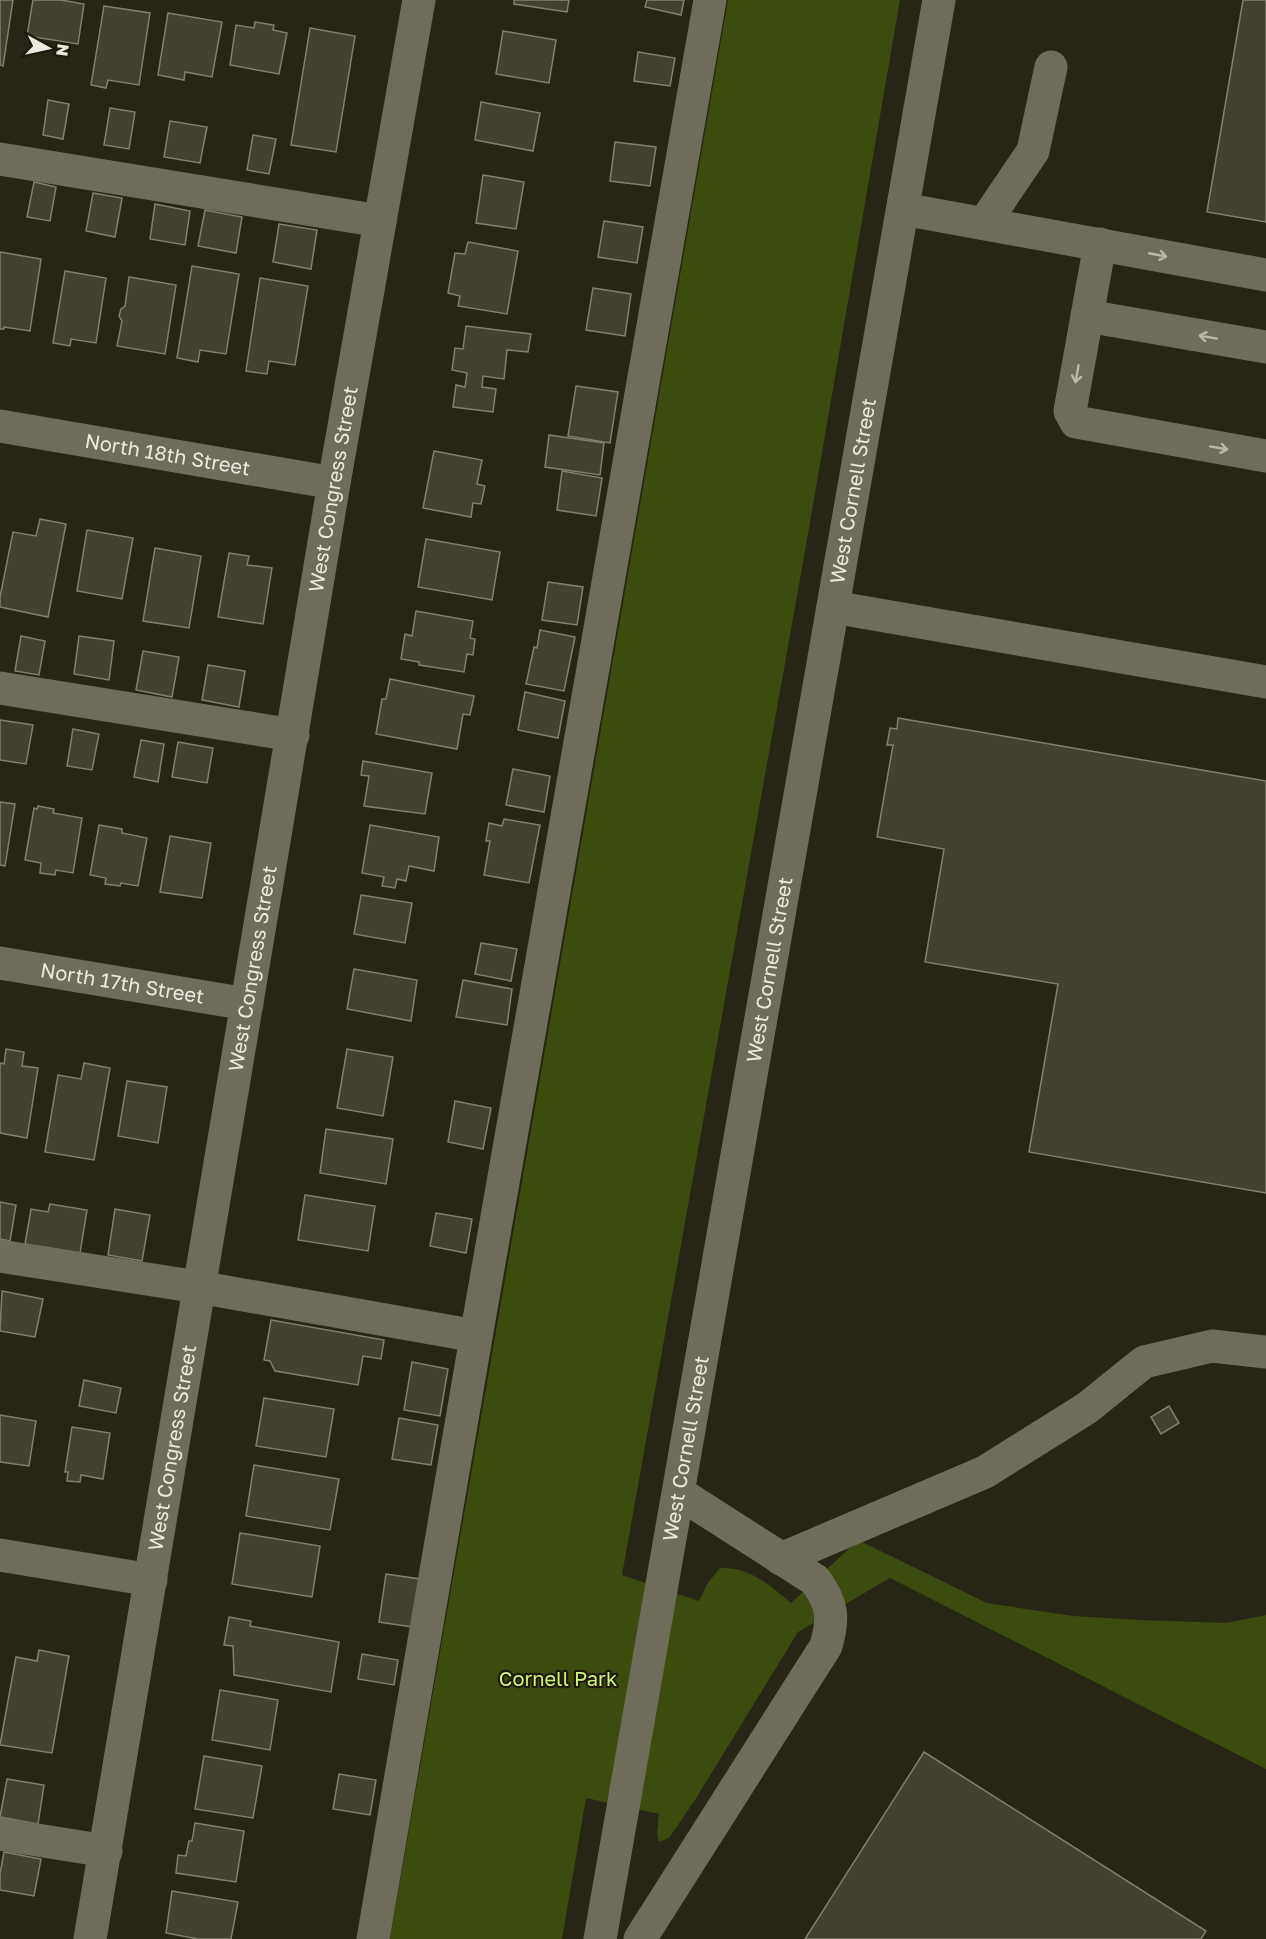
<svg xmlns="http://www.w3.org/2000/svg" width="1266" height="1939" viewBox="0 0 1266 1939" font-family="'Golos Text',sans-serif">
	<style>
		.green { fill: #3c4c0e }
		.building { fill: #434030; stroke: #827f6d; stroke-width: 1.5 }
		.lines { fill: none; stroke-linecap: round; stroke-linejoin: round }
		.minor { stroke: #6f6c5b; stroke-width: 33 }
		.oneway { stroke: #b9b8ab }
		.labels { text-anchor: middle; stroke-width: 4.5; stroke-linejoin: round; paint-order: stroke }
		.street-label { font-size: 20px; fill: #ebeae0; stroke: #1e1b0c }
		.park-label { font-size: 20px; fill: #d0f47b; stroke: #1e1b0c }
	</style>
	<rect width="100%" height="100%" fill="#272515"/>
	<path class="green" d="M 728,0 L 900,0 L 804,557 L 622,1575 L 699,1601 L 707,1584 L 720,1568 C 751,1567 769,1585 791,1603 L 858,1540 L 987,1603 L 1073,1616 L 1139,1620 L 1226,1623 L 1266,1615 L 1266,1769 L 890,1578 L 798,1632 L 695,1800 L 669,1838 L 659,1842 L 657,1834 L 659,1814 L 586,1798 L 562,1939 L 390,1939 Z"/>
	<g class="building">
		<path d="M 0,0 L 13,0 L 3,66 L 0,65 Z"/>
		<path d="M 33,0 L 61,0 L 84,4 L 78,44 L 27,36 Z"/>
		<path d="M 514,0 L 569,0 L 567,12 L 514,4 Z"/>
		<path d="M 647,0 L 684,0 L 681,15 L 645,7 Z"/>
		<path d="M 1243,0 L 1266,0 L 1266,222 L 1207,212 Z"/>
		<path d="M 104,6 L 150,13 L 139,85 L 108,80 L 106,88 L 91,85 Z"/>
		<path d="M 168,13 L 222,22 L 212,77 L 185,72 L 184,80 L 158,75 Z"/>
		<path d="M 255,22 L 274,25 L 273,30 L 287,33 L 279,74 L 230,65 L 236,25 L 254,28 Z"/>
		<path d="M 310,28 L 355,36 L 336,152 L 291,145 Z"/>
		<path d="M 503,31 L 556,40 L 549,83 L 496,74 Z"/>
		<path d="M 638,52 L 675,58 L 670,86 L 634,81 Z"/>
		<path d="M 48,100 L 69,104 L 63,139 L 43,135 Z"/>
		<path d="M 481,102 L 540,113 L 533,151 L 475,140 Z"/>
		<path d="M 110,108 L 135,112 L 129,149 L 104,145 Z"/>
		<path d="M 170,121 L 207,127 L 200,163 L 164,157 Z"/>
		<path d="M 253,135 L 276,139 L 269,174 L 247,170 Z"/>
		<path d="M 615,142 L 656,147 L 650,186 L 610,181 Z"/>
		<path d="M 483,175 L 524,182 L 516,229 L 476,223 Z"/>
		<path d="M 34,182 L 56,187 L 50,221 L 27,217 Z"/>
		<path d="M 93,193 L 122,198 L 115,237 L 86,231 Z"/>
		<path d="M 155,204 L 190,211 L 185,245 L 150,239 Z"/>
		<path d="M 205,210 L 242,217 L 236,253 L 198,246 Z"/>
		<path d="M 604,221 L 643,227 L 637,263 L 598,257 Z"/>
		<path d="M 279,224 L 317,230 L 311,269 L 273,262 Z"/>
		<path d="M 468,242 L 518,251 L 507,314 L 458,306 L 460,296 L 448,293 L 455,253 L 465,254 Z"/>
		<path d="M 0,252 L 41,259 L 30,331 L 4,327 L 4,329 L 0,329 Z"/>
		<path d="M 192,266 L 239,274 L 226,354 L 200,350 L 198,362 L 177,358 Z"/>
		<path d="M 65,271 L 106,278 L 96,343 L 71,339 L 70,346 L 53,343 Z"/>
		<path d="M 129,277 L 176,285 L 165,354 L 117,346 L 122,321 L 119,316 L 121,309 L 125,306 Z"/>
		<path d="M 260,278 L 308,286 L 295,365 L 269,361 L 267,374 L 246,371 Z"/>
		<path d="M 593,288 L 631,294 L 625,336 L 586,330 Z"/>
		<path d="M 466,326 L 531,334 L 528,352 L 507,350 L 504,379 L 483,376 L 482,387 L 496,389 L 493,412 L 453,407 L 456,385 L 465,387 L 467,373 L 452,370 L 455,348 L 463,349 Z"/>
		<path d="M 576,386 L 618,392 L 610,443 L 568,436 Z"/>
		<path d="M 549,435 L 604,443 L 600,475 L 545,467 Z"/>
		<path d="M 434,451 L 482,460 L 477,484 L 485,486 L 481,504 L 473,503 L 471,517 L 423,508 Z"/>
		<path d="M 562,471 L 602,478 L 596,516 L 557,510 Z"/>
		<path d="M 40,519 L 66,524 L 48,617 L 0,607 L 0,597 L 13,532 L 36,536 Z"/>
		<path d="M 87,530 L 133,538 L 122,599 L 77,591 Z"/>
		<path d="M 426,539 L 500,552 L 492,600 L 418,587 Z"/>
		<path d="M 155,548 L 201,556 L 189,628 L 143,621 Z"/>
		<path d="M 229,553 L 249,556 L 247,565 L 272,568 L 263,624 L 218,617 Z"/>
		<path d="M 548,582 L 583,587 L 577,625 L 542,620 Z"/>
		<path d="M 416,611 L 473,621 L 470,638 L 475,639 L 473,655 L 467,654 L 464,672 L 419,665 L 419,662 L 401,659 L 405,634 L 412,636 Z"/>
		<path d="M 540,630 L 575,637 L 564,691 L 526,684 L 534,647 L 537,648 Z"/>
		<path d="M 21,636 L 45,641 L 39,675 L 15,671 Z"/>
		<path d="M 79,636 L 114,641 L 109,680 L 74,674 Z"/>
		<path d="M 143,651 L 179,657 L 172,697 L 136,690 Z"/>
		<path d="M 208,665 L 245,671 L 239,707 L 202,700 Z"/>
		<path d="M 390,679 L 474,696 L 470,715 L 463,714 L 457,749 L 376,734 L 382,699 L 386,699 Z"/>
		<path d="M 525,692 L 565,701 L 558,738 L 518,730 Z"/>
		<path d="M 898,718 L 1266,781 L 1266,1193 L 1029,1152 L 1058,984 L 925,962 L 944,849 L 877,837 L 893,745 L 887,745 L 890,728 L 897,729 Z"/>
		<path d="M 0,720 L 33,725 L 26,764 L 0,760 Z"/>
		<path d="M 73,729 L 99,734 L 92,770 L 67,766 Z"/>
		<path d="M 141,740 L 164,744 L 158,782 L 134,777 Z"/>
		<path d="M 178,742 L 213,748 L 207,783 L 172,777 Z"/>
		<path d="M 363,761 L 432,773 L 425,814 L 364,806 L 369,776 L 361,775 Z"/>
		<path d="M 513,769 L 550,776 L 544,812 L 506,805 Z"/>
		<path d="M 0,802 L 15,804 L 5,866 L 0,865 Z"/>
		<path d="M 38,806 L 54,809 L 53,813 L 82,818 L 73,873 L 56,870 L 55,875 L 40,873 L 41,863 L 25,860 L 34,808 L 37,809 Z"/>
		<path d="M 504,819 L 540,825 L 529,883 L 484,875 L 490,841 L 486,841 L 489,823 L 502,826 Z"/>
		<path d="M 99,825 L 122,829 L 122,833 L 147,838 L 138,886 L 121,883 L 120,886 L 105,884 L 106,878 L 90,875 Z"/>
		<path d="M 370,825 L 439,837 L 434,871 L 409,866 L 406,881 L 397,879 L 395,888 L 382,886 L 384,877 L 362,873 Z"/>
		<path d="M 170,836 L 211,843 L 202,898 L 160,892 Z"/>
		<path d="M 361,895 L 412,903 L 405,943 L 354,934 Z"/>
		<path d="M 481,943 L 517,949 L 511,981 L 475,974 Z"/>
		<path d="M 354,969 L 417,980 L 411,1021 L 347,1009 Z"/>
		<path d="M 463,980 L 512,989 L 507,1025 L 456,1017 Z"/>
		<path d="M 6,1049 L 24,1052 L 22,1066 L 38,1068 L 27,1138 L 0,1133 L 0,1063 L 4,1064 Z"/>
		<path d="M 347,1049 L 393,1057 L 383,1116 L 337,1108 Z"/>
		<path d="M 84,1063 L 110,1068 L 94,1160 L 45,1152 L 58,1075 L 81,1079 Z"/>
		<path d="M 127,1081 L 167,1087 L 158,1143 L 118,1136 Z"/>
		<path d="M 455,1101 L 491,1108 L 483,1149 L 448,1142 Z"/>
		<path d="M 326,1129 L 393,1139 L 386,1184 L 320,1173 Z"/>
		<path d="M 305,1195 L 375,1206 L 368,1251 L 298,1240 Z"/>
		<path d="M 0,1202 L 16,1205 L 10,1241 L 0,1239 Z"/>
		<path d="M 50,1204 L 87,1210 L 80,1253 L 25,1244 L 31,1209 L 48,1212 Z"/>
		<path d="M 115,1209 L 150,1215 L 142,1261 L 108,1255 Z"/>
		<path d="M 436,1213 L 472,1219 L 466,1253 L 430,1246 Z"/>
		<path d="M 2,1291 L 43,1299 L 35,1337 L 0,1331 Z"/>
		<path d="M 271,1320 L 384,1340 L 381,1359 L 363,1356 L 358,1385 L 275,1371 L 270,1361 L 264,1360 Z"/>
		<path d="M 412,1362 L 448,1369 L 440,1416 L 404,1410 Z"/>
		<path d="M 84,1380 L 121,1388 L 116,1413 L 79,1406 Z"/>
		<path d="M 264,1398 L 334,1409 L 326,1457 L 256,1446 Z"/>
		<path d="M 1169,1406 L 1179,1423 L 1161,1434 L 1151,1417 Z"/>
		<path d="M 0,1415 L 36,1421 L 29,1466 L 0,1462 Z"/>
		<path d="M 399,1418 L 438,1425 L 431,1465 L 392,1459 Z"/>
		<path d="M 72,1427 L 110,1433 L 103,1479 L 81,1475 L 80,1482 L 67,1481 L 68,1472 L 65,1472 Z"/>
		<path d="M 254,1465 L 339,1479 L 330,1530 L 246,1516 Z"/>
		<path d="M 240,1533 L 320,1546 L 312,1597 L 232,1584 Z"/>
		<path d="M 386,1574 L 420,1579 L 412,1627 L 379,1622 Z"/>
		<path d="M 229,1617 L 251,1621 L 250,1626 L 339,1642 L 331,1692 L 234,1675 L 233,1646 L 224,1645 Z"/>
		<path d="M 39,1650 L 69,1656 L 52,1753 L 0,1745 L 16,1657 L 37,1661 Z"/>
		<path d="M 362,1654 L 398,1660 L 394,1685 L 358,1679 Z"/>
		<path d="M 220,1690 L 278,1700 L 270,1750 L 212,1740 Z"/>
		<path d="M 924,1752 L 1206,1931 L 1201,1939 L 805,1939 Z"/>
		<path d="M 204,1756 L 262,1766 L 253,1818 L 195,1809 Z"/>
		<path d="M 339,1774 L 376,1780 L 370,1815 L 333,1809 Z"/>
		<path d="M 7,1779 L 44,1785 L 38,1824 L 0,1817 Z"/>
		<path d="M 195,1823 L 244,1831 L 236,1882 L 176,1873 L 178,1855 L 186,1856 L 189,1841 L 192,1841 Z"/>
		<path d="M 4,1852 L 41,1859 L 34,1896 L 0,1890 L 0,1874 Z"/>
		<path d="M 172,1891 L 238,1902 L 231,1939 L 198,1939 L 166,1933 Z"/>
	</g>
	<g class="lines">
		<g class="minor">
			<path d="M 0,159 L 380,221"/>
			<path d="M 903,209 L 1266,275"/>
			<path d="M 985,222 L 1033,151 L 1051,67"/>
			<path d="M 1100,244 L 1070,411 L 1076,422 L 1266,456"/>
			<path d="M 1087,316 L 1266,347"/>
			<path id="s1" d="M 0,426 L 334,483"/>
			<path d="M 833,607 L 1266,682"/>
			<path d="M 0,688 L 293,735"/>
			<path id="s2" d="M 0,963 L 247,1004"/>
			<path d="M 0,1256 L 198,1287 L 476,1336"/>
			<path d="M 0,1555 L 151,1580"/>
			<path d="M 781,1559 L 985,1472 L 1087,1408 L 1144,1362 L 1212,1346 L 1266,1352"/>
			<path d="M 0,1834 L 106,1851"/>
			<path id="s3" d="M 90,1939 L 334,483 L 419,0"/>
			<path d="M 373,1939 L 480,1314 L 710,0"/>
			<path id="s4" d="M 600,1939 L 939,0"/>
			<path d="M 640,1939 L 826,1646 C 834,1618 833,1604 815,1580 L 679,1493"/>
		</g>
	</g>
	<defs><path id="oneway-shaft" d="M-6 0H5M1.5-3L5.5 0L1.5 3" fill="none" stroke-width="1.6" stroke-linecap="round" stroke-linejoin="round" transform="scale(1.5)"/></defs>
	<g class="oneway">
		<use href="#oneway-shaft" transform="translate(1158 255) rotate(11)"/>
		<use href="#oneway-shaft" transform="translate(1208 337) rotate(-170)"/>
		<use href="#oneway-shaft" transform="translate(1077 374) rotate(100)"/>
		<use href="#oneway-shaft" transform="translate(1219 448) rotate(10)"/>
	</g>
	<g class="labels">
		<g class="street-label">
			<text dy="7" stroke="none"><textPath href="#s1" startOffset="170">North 18th Street</textPath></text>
			<text dy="7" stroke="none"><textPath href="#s3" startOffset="1470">West Congress Street</textPath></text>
			<text dy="7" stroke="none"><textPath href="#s4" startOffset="1470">West Cornell Street</textPath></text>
			<text dy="7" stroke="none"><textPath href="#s3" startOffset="984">West Congress Street</textPath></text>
			<text dy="7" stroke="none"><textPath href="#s4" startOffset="984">West Cornell Street</textPath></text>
			<text dy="7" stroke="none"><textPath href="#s2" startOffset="124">North 17th Street</textPath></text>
			<text dy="7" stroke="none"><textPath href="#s3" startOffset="498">West Congress Street</textPath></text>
			<text dy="7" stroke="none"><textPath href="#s4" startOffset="498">West Cornell Street</textPath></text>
		</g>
		<g class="park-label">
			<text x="558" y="1686">Cornell Park</text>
		</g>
	</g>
	<g transform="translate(48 48) rotate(98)" stroke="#1e1b0c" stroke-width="4.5" paint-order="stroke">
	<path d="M0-4.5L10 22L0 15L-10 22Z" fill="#ebeae0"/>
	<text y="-9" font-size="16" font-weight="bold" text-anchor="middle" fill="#ebeae0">N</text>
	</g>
</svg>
